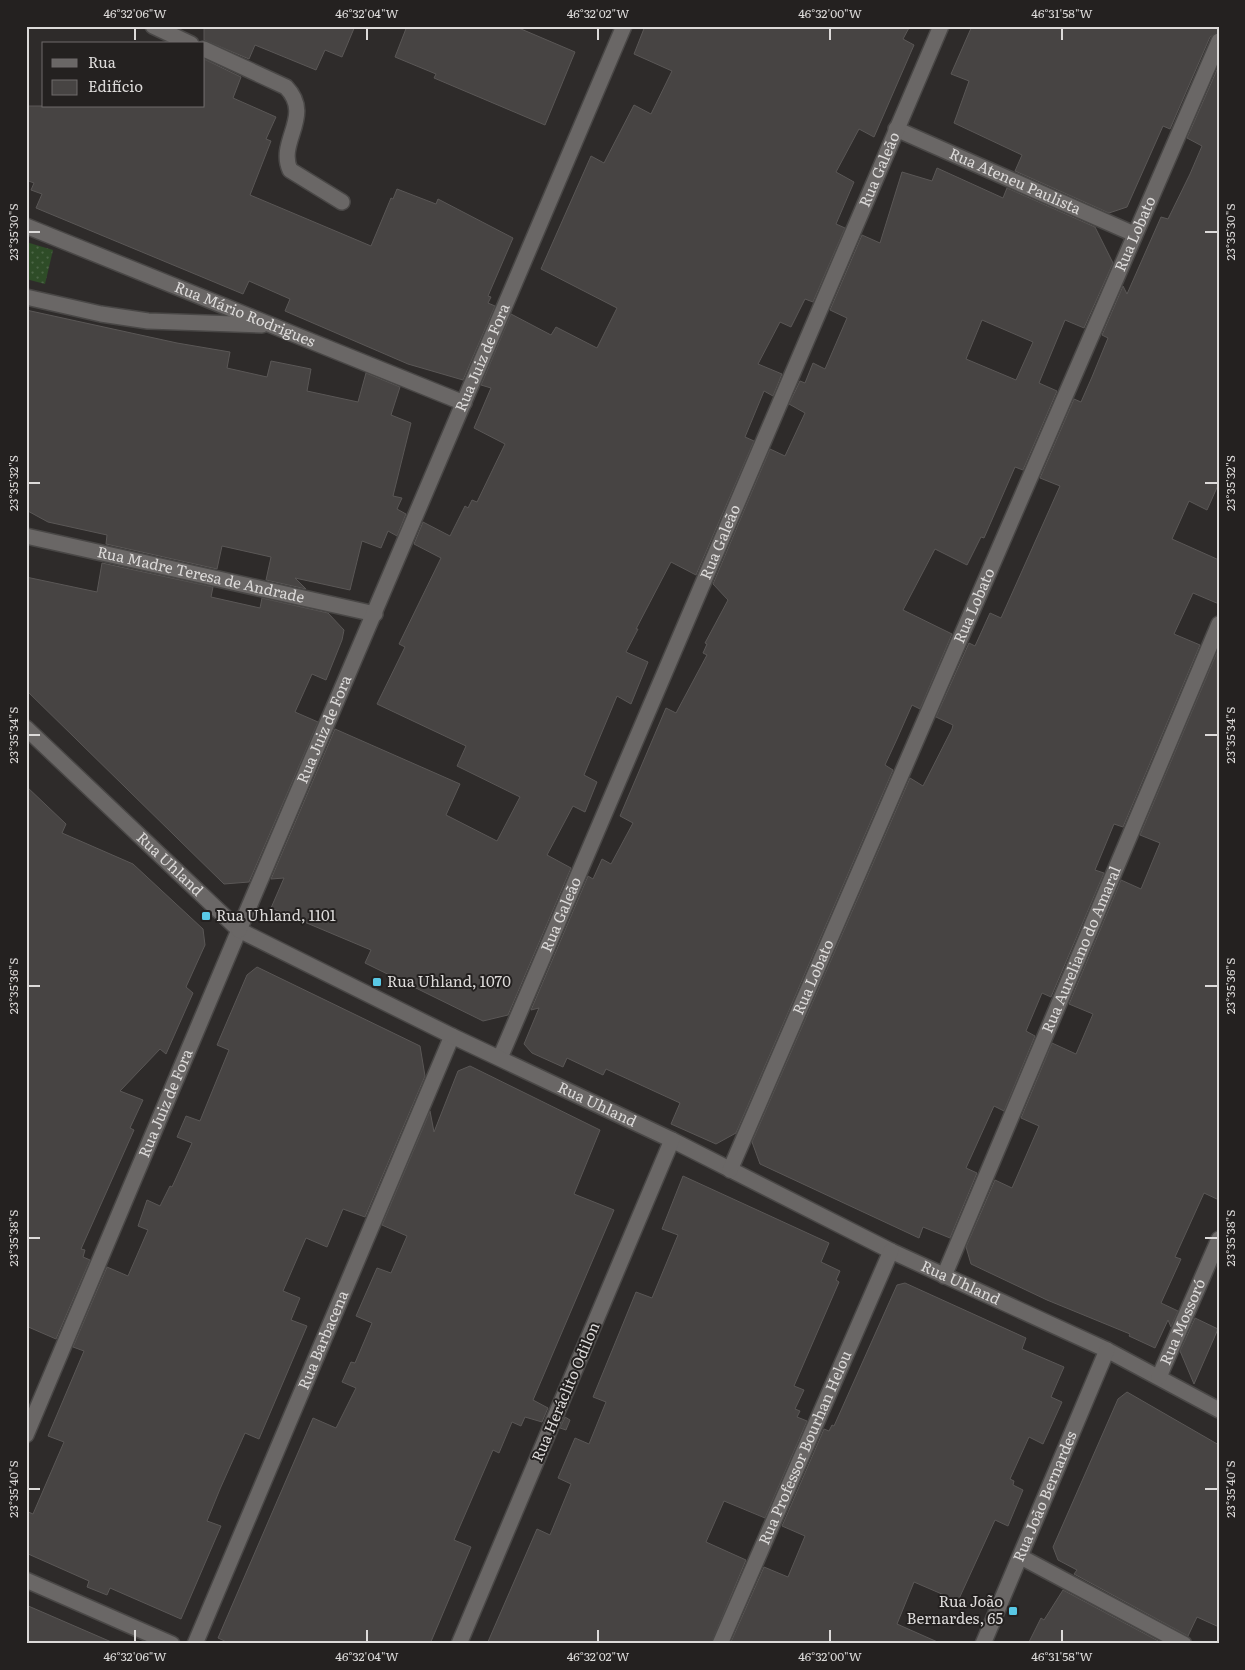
<svg xmlns="http://www.w3.org/2000/svg" width="1245" height="1670" viewBox="0 0 1245 1670" font-family="Literata,serif">
	<style>
		.grass { fill: url(#grass-dots) }
		.building { fill: #474443; stroke: #5a5756; fill-rule: evenodd }
		.lines { fill: none; stroke-linecap: round; stroke-linejoin: round }
		.minor-casing { stroke: #494746; stroke-width: 18 }
		.tertiary-casing { stroke: #494746; stroke-width: 18 }
		.minor { stroke: #6a6766; stroke-width: 15 }
		.tertiary { stroke: #6a6766; stroke-width: 15 }
		.ticks { fill: none; stroke: #dcdad9; stroke-width: 2 }
		.poi-dot { fill: #59c8e5; stroke: #242120; stroke-width: 2 }
		.labels { text-anchor: middle; stroke-width: 4; stroke-linejoin: round; paint-order: stroke }
		.street-label { font-size: 15px; fill: #dcdad9; stroke: #242120 }
		.poi-label { font-size: 15px; fill: #dcdad9; stroke: #242120; text-anchor: start }
		.neatline { fill: none; stroke: #dcdad9; stroke-width: 2 }
		.ticks-label { font-size: 12px; text-anchor: middle; fill: #dcdad9 }
	</style>
	<defs>
		<pattern id="grass-dots" width="8" height="8" patternUnits="userSpaceOnUse" patternTransform="scale(1.25)"><rect width="8" height="8" fill="#2e4c27"/><path d="M2 2h.1M6 6h.1" fill="none" stroke="#4c6546" stroke-width="1.8" stroke-linecap="round"/></pattern>
	</defs>
	<rect width="100%" height="100%" fill="#2e2b2a"/>
	<path class="grass" d="M 26,242 L 53,250 L 45,284 L 26,279 Z"/>
	<g class="building">
		<path d="M 204,26 L 355,26 L 342,57 L 325,50 L 316,70 L 255,45 L 249,59 L 204,40 Z"/>
		<path d="M 407,26 L 514,26 L 575,52 L 545,125 L 434,78 L 436,74 L 395,57 Z"/>
		<path d="M 645,26 L 910,26 L 903,39 L 914,45 L 874,137 L 859,129 L 836,172 L 854,182 L 836,224 L 845,228 L 813,302 L 805,299 L 791,327 L 780,322 L 758,364 L 782,374 L 773,396 L 764,391 L 745,437 L 754,441 L 696,575 L 671,562 L 636,629 L 638,629 L 626,652 L 648,662 L 631,704 L 617,696 L 584,775 L 597,782 L 585,812 L 573,806 L 547,855 L 571,868 L 508,1015 L 483,1021 L 365,963 L 371,950 L 271,908 L 284,878 L 271,879 L 335,729 L 460,784 L 446,815 L 497,841 L 520,797 L 457,766 L 466,746 L 377,704 L 405,647 L 399,644 L 441,558 L 414,544 L 423,522 L 450,536 L 465,506 L 468,508 L 472,500 L 477,502 L 505,444 L 474,428 L 491,388 L 481,385 L 511,314 L 551,335 L 556,327 L 597,348 L 617,308 L 541,269 L 591,156 L 604,163 L 634,105 L 651,114 L 672,71 L 634,54 Z"/>
		<path d="M 972,26 L 1219,26 L 1219,32 L 1210,37 L 1170,129 L 1163,126 L 1127,207 L 1109,213 L 1015,171 L 1022,155 L 954,123 L 969,81 L 951,74 Z"/>
		<path d="M 204,59 L 241,77 L 233,98 L 276,117 L 266,139 L 271,141 L 250,195 L 371,246 L 391,198 L 393,199 L 397,189 L 436,204 L 438,199 L 513,238 L 488,296 L 491,297 L 488,303 L 495,306 L 463,380 L 408,364 L 285,311 L 290,299 L 249,281 L 243,294 L 36,208 L 42,194 L 31,190 L 34,183 L 26,180 L 26,106 L 204,106 Z"/>
		<path d="M 1219,65 L 1219,483 L 1207,510 L 1189,501 L 1172,539 L 1219,560 L 1219,604 L 1193,593 L 1174,634 L 1200,645 L 1123,827 L 1114,824 L 1095,870 L 1104,873 L 1051,997 L 1042,993 L 1026,1031 L 1035,1036 L 1004,1111 L 994,1106 L 966,1168 L 977,1173 L 950,1238 L 923,1227 L 919,1238 L 760,1164 L 752,1142 L 910,778 L 923,786 L 952,729 L 953,725 L 936,717 L 969,643 L 975,646 L 990,613 L 1001,618 L 1060,486 L 1040,478 L 1074,399 L 1081,402 L 1092,377 L 1108,338 L 1102,335 L 1123,286 L 1127,294 L 1161,217 L 1168,219 L 1190,174 L 1202,146 L 1187,138 Z"/>
		<path d="M 937,168 L 1003,198 L 1007,188 L 1095,227 L 1113,263 L 1084,328 L 1065,320 L 1039,383 L 1057,391 L 1023,470 L 1015,467 L 984,538 L 981,537 L 967,565 L 935,549 L 903,610 L 952,634 L 920,709 L 912,705 L 897,739 L 885,765 L 893,770 L 736,1133 L 716,1144 L 671,1124 L 680,1103 L 606,1069 L 603,1075 L 567,1058 L 563,1067 L 532,1053 L 524,1044 L 539,1008 L 531,1010 L 588,876 L 593,879 L 602,859 L 611,864 L 633,823 L 620,816 L 666,708 L 676,713 L 707,655 L 703,653 L 707,644 L 705,643 L 728,600 L 713,584 L 770,449 L 785,456 L 805,413 L 789,404 L 800,381 L 805,383 L 813,363 L 825,369 L 847,318 L 830,310 L 862,235 L 880,243 L 902,172 L 932,181 ZM 982,320 L 1033,342 L 1016,380 L 966,359 Z"/>
		<path d="M 26,310 L 177,343 L 230,352 L 227,368 L 267,377 L 271,361 L 311,369 L 307,391 L 358,402 L 366,373 L 400,387 L 391,415 L 411,423 L 393,496 L 402,498 L 397,509 L 406,514 L 397,536 L 388,531 L 381,548 L 362,541 L 350,590 L 295,578 L 306,589 L 266,580 L 271,557 L 222,546 L 217,569 L 106,544 L 107,535 L 48,522 L 26,510 Z"/>
		<path d="M 102,563 L 213,587 L 211,597 L 260,608 L 262,598 L 328,613 L 344,630 L 342,640 L 326,680 L 312,674 L 295,712 L 318,722 L 249,882 L 224,884 L 26,690 L 26,577 L 97,592 Z"/>
		<path d="M 1217,652 L 1219,1200 L 1204,1193 L 1175,1257 L 1181,1259 L 1161,1303 L 1178,1311 L 1171,1327 L 1168,1320 L 1155,1348 L 1129,1336 L 1130,1334 L 1047,1300 L 971,1264 L 966,1247 L 995,1180 L 1012,1188 L 1039,1126 L 1021,1118 L 1052,1043 L 1076,1054 L 1093,1014 L 1069,1004 L 1121,880 L 1141,889 L 1160,843 L 1140,835 Z"/>
		<path d="M 26,786 L 66,824 L 62,833 L 133,864 L 203,929 L 205,945 L 186,987 L 193,993 L 166,1054 L 160,1049 L 120,1091 L 143,1100 L 130,1128 L 134,1130 L 81,1249 L 85,1250 L 83,1257 L 90,1260 L 56,1339 L 26,1326 Z"/>
		<path d="M 257,967 L 420,1046 L 425,1076 L 365,1217 L 343,1209 L 327,1247 L 306,1238 L 283,1291 L 300,1298 L 291,1320 L 307,1326 L 259,1439 L 245,1433 L 220,1489 L 207,1521 L 221,1526 L 181,1619 L 110,1588 L 107,1595 L 87,1587 L 89,1581 L 26,1553 L 26,1511 L 33,1514 L 64,1442 L 48,1436 L 84,1351 L 73,1347 L 107,1267 L 128,1276 L 148,1230 L 138,1226 L 147,1200 L 160,1206 L 170,1186 L 172,1187 L 192,1143 L 177,1137 L 186,1116 L 200,1121 L 229,1050 L 217,1045 L 247,975 Z"/>
		<path d="M 470,1066 L 600,1130 L 574,1194 L 614,1210 L 533,1400 L 548,1408 L 542,1422 L 525,1417 L 521,1426 L 512,1422 L 499,1453 L 493,1450 L 454,1540 L 471,1547 L 430,1644 L 231,1644 L 218,1638 L 313,1418 L 336,1428 L 356,1388 L 342,1382 L 351,1362 L 355,1363 L 372,1323 L 356,1316 L 377,1268 L 391,1273 L 407,1236 L 382,1225 L 430,1111 L 434,1132 L 458,1071 Z"/>
		<path d="M 683,1176 L 829,1243 L 821,1262 L 840,1271 L 836,1280 L 839,1282 L 794,1386 L 804,1390 L 795,1409 L 800,1411 L 797,1417 L 807,1421 L 765,1518 L 724,1501 L 706,1542 L 746,1560 L 711,1644 L 487,1644 L 537,1529 L 550,1535 L 571,1484 L 558,1478 L 575,1438 L 589,1444 L 606,1402 L 593,1397 L 636,1292 L 652,1298 L 678,1235 L 662,1229 Z"/>
		<path d="M 905,1283 L 1026,1338 L 1022,1349 L 1064,1367 L 1051,1397 L 1062,1402 L 1043,1444 L 1029,1437 L 1010,1479 L 1014,1481 L 1013,1485 L 1023,1490 L 1008,1526 L 995,1520 L 958,1601 L 914,1582 L 897,1624 L 942,1644 L 730,1644 L 764,1567 L 788,1577 L 805,1536 L 782,1526 L 824,1429 L 829,1431 L 832,1425 L 834,1426 L 897,1285 Z"/>
		<path d="M 1195,1318 L 1218,1329 L 1194,1384 L 1180,1351 Z"/>
		<path d="M 1127,1392 L 1219,1445 L 1219,1627 L 1197,1617 L 1188,1636 L 1074,1574 L 1077,1570 L 1058,1560 L 1053,1547 L 1118,1399 Z"/>
		<path d="M 565,1417 L 570,1420 L 566,1430 L 560,1428 Z"/>
		<path d="M 1063,1590 L 1164,1644 L 1028,1644 L 1041,1618 L 1044,1620 Z"/>
		<path d="M 26,1605 L 116,1644 L 26,1644 Z"/>
	</g>
	<g class="lines">
		<g class="minor-casing">
			<g id="minor">
				<path d="M 153,26 L 191,44"/>
				<path d="M 204,49 L 286,87 C 314,116 277,141 290,170 L 342,202"/>
				<path id="s1" d="M 896,129 L 1134,234"/>
				<path id="s2" d="M 26,226 L 464,403"/>
				<path d="M 26,297 L 101,314 L 148,321 L 262,325"/>
				<path id="s3" d="M 26,536 L 375,614"/>
				<path id="s4" d="M 500,1058 L 941,26"/>
				<path id="s5" d="M 672,1140 L 891,1251 L 1107,1350 L 1219,1410"/>
				<path id="s6" d="M 730,1170 L 1219,41"/>
				<path id="s7" d="M 944,1276 L 1219,624"/>
				<path id="s8" d="M 1159,1377 L 1219,1239"/>
				<path id="s9" d="M 26,1435 L 239,930"/>
				<path d="M 1021,1557 L 1184,1644"/>
				<path d="M 26,1580 L 172,1644"/>
				<path id="s10" d="M 195,1644 L 452,1036"/>
				<path id="s11" d="M 720,1644 L 891,1251"/>
				<path id="s12" d="M 983,1644 L 1107,1350"/>
			</g>
		</g>
		<g class="tertiary-casing">
			<g id="tertiary">
				<path id="s13" d="M 26,728 L 239,930 L 452,1036 L 672,1140 L 459,1644"/>
				<path id="s14" d="M 239,930 L 624,26"/>
			</g>
		</g>
		<use href="#minor" class="minor"/>
		<use href="#tertiary" class="tertiary"/>
	</g>
	<path class="ticks" d="M 135,28 L 135,40M 367,28 L 367,40M 598,28 L 598,40M 830,28 L 830,40M 1062,28 L 1062,40M 28,232 L 40,232M 1205,232 L 1218,232M 28,483 L 40,483M 1205,483 L 1218,483M 28,735 L 40,735M 1205,735 L 1218,735M 28,986 L 40,986M 1205,986 L 1218,986M 28,1238 L 40,1238M 1205,1238 L 1218,1238M 28,1489 L 40,1489M 1205,1489 L 1218,1489M 135,1630 L 135,1642M 367,1630 L 367,1642M 598,1630 L 598,1642M 830,1630 L 830,1642M 1062,1630 L 1062,1642"/>
	<g class="poi-dot">
		<rect x="201" y="911" width="10" height="10" rx="2.5"/>
		<rect x="372" y="977" width="10" height="10" rx="2.5"/>
		<rect x="1008" y="1606" width="10" height="10" rx="2.5"/>
	</g>
	<g class="labels">
		<g class="street-label">
			<text dy="5" stroke="none"><textPath href="#s4" startOffset="966">Rua Galeão</textPath></text>
			<text dy="5" stroke="none"><textPath href="#s1" startOffset="130">Rua Ateneu Paulista</textPath></text>
			<text dy="5" stroke="none"><textPath href="#s6" startOffset="1020">Rua Lobato</textPath></text>
			<text dy="5" stroke="none"><textPath href="#s2" startOffset="236">Rua Mário Rodrigues</textPath></text>
			<text dy="5" stroke="none"><textPath href="#s14" startOffset="622">Rua Juiz de Fora</textPath></text>
			<text dy="5" stroke="none"><textPath href="#s4" startOffset="561">Rua Galeão</textPath></text>
			<text dy="5" stroke="none"><textPath href="#s3" startOffset="179">Rua Madre Teresa de Andrade</textPath></text>
			<text dy="5" stroke="none"><textPath href="#s6" startOffset="615">Rua Lobato</textPath></text>
			<text dy="5" stroke="none"><textPath href="#s14" startOffset="218">Rua Juiz de Fora</textPath></text>
			<text dy="5" stroke="none"><textPath href="#s13" startOffset="198">Rua Uhland</textPath></text>
			<text dy="5" stroke="none"><textPath href="#s4" startOffset="156">Rua Galeão</textPath></text>
			<text dy="5" stroke="none"><textPath href="#s7" startOffset="354">Rua Aureliano do Amaral</textPath></text>
			<text dy="5" stroke="none"><textPath href="#s6" startOffset="210">Rua Lobato</textPath></text>
			<text dy="5" stroke="none"><textPath href="#s9" startOffset="360">Rua Juiz de Fora</textPath></text>
			<text dy="5" stroke="none"><textPath href="#s13" startOffset="692">Rua Uhland</textPath></text>
			<text dy="5" stroke="none"><textPath href="#s5" startOffset="322">Rua Uhland</textPath></text>
			<text dy="5" stroke="none"><textPath href="#s8" startOffset="60">Rua Mossoró</textPath></text>
			<text dy="5" stroke="none"><textPath href="#s10" startOffset="330">Rua Barbacena</textPath></text>
			<text transform="translate(566 1392) rotate(-67)" y="5">Rua Heráclito Odilon</text>
			<text dy="5" stroke="none"><textPath href="#s11" startOffset="214">Rua Professor Bourhan Helou</textPath></text>
			<text dy="5" stroke="none"><textPath href="#s12" startOffset="160">Rua João Bernardes</textPath></text>
		</g>
		<g class="poi-label">
			<text x="216" y="921">Rua Uhland, 1101</text>
			<text x="387" y="987">Rua Uhland, 1070</text>
			<text x="1003" y="1607" text-anchor="end">Rua João<tspan x="1003" dy="17">Bernardes, 65</tspan></text>
		</g>
	</g>
	<rect width="1245" height="1670" fill="none" stroke="#242120" stroke-width="55"/>
	<rect x="42" y="42" width="162" height="65" fill="#242120" stroke="#6e6b6a"/>
	<rect x="52" y="59" width="25" height="8" fill="#6a6766" stroke="#6e6b6a"/>
	<text x="88" y="68" font-size="15" fill="#dcdad9">Rua</text>
	<rect x="52" y="80" width="25" height="15" fill="#474443" stroke="#6e6b6a"/>
	<text x="88" y="92" font-size="15" fill="#dcdad9">Edifício</text>
	<rect x="28" y="28" width="1190" height="1614" class="neatline"/>
	<g class="ticks-label">
		<text x="135" y="18">46°32'06"W</text>
		<text x="367" y="18">46°32'04"W</text>
		<text x="598" y="18">46°32'02"W</text>
		<text x="830" y="18">46°32'00"W</text>
		<text x="1062" y="18">46°31'58"W</text>
		<text transform="translate(14 232) rotate(-90)" y="4">23°35'30"S</text>
		<text transform="translate(1231 232) rotate(-90)" y="4">23°35'30"S</text>
		<text transform="translate(14 483) rotate(-90)" y="4">23°35'32"S</text>
		<text transform="translate(1231 483) rotate(-90)" y="4">23°35'32"S</text>
		<text transform="translate(14 735) rotate(-90)" y="4">23°35'34"S</text>
		<text transform="translate(1231 735) rotate(-90)" y="4">23°35'34"S</text>
		<text transform="translate(14 986) rotate(-90)" y="4">23°35'36"S</text>
		<text transform="translate(1231 986) rotate(-90)" y="4">23°35'36"S</text>
		<text transform="translate(14 1238) rotate(-90)" y="4">23°35'38"S</text>
		<text transform="translate(1231 1238) rotate(-90)" y="4">23°35'38"S</text>
		<text transform="translate(14 1489) rotate(-90)" y="4">23°35'40"S</text>
		<text transform="translate(1231 1489) rotate(-90)" y="4">23°35'40"S</text>
		<text x="135" y="1661">46°32'06"W</text>
		<text x="367" y="1661">46°32'04"W</text>
		<text x="598" y="1661">46°32'02"W</text>
		<text x="830" y="1661">46°32'00"W</text>
		<text x="1062" y="1661">46°31'58"W</text>
	</g>
</svg>
